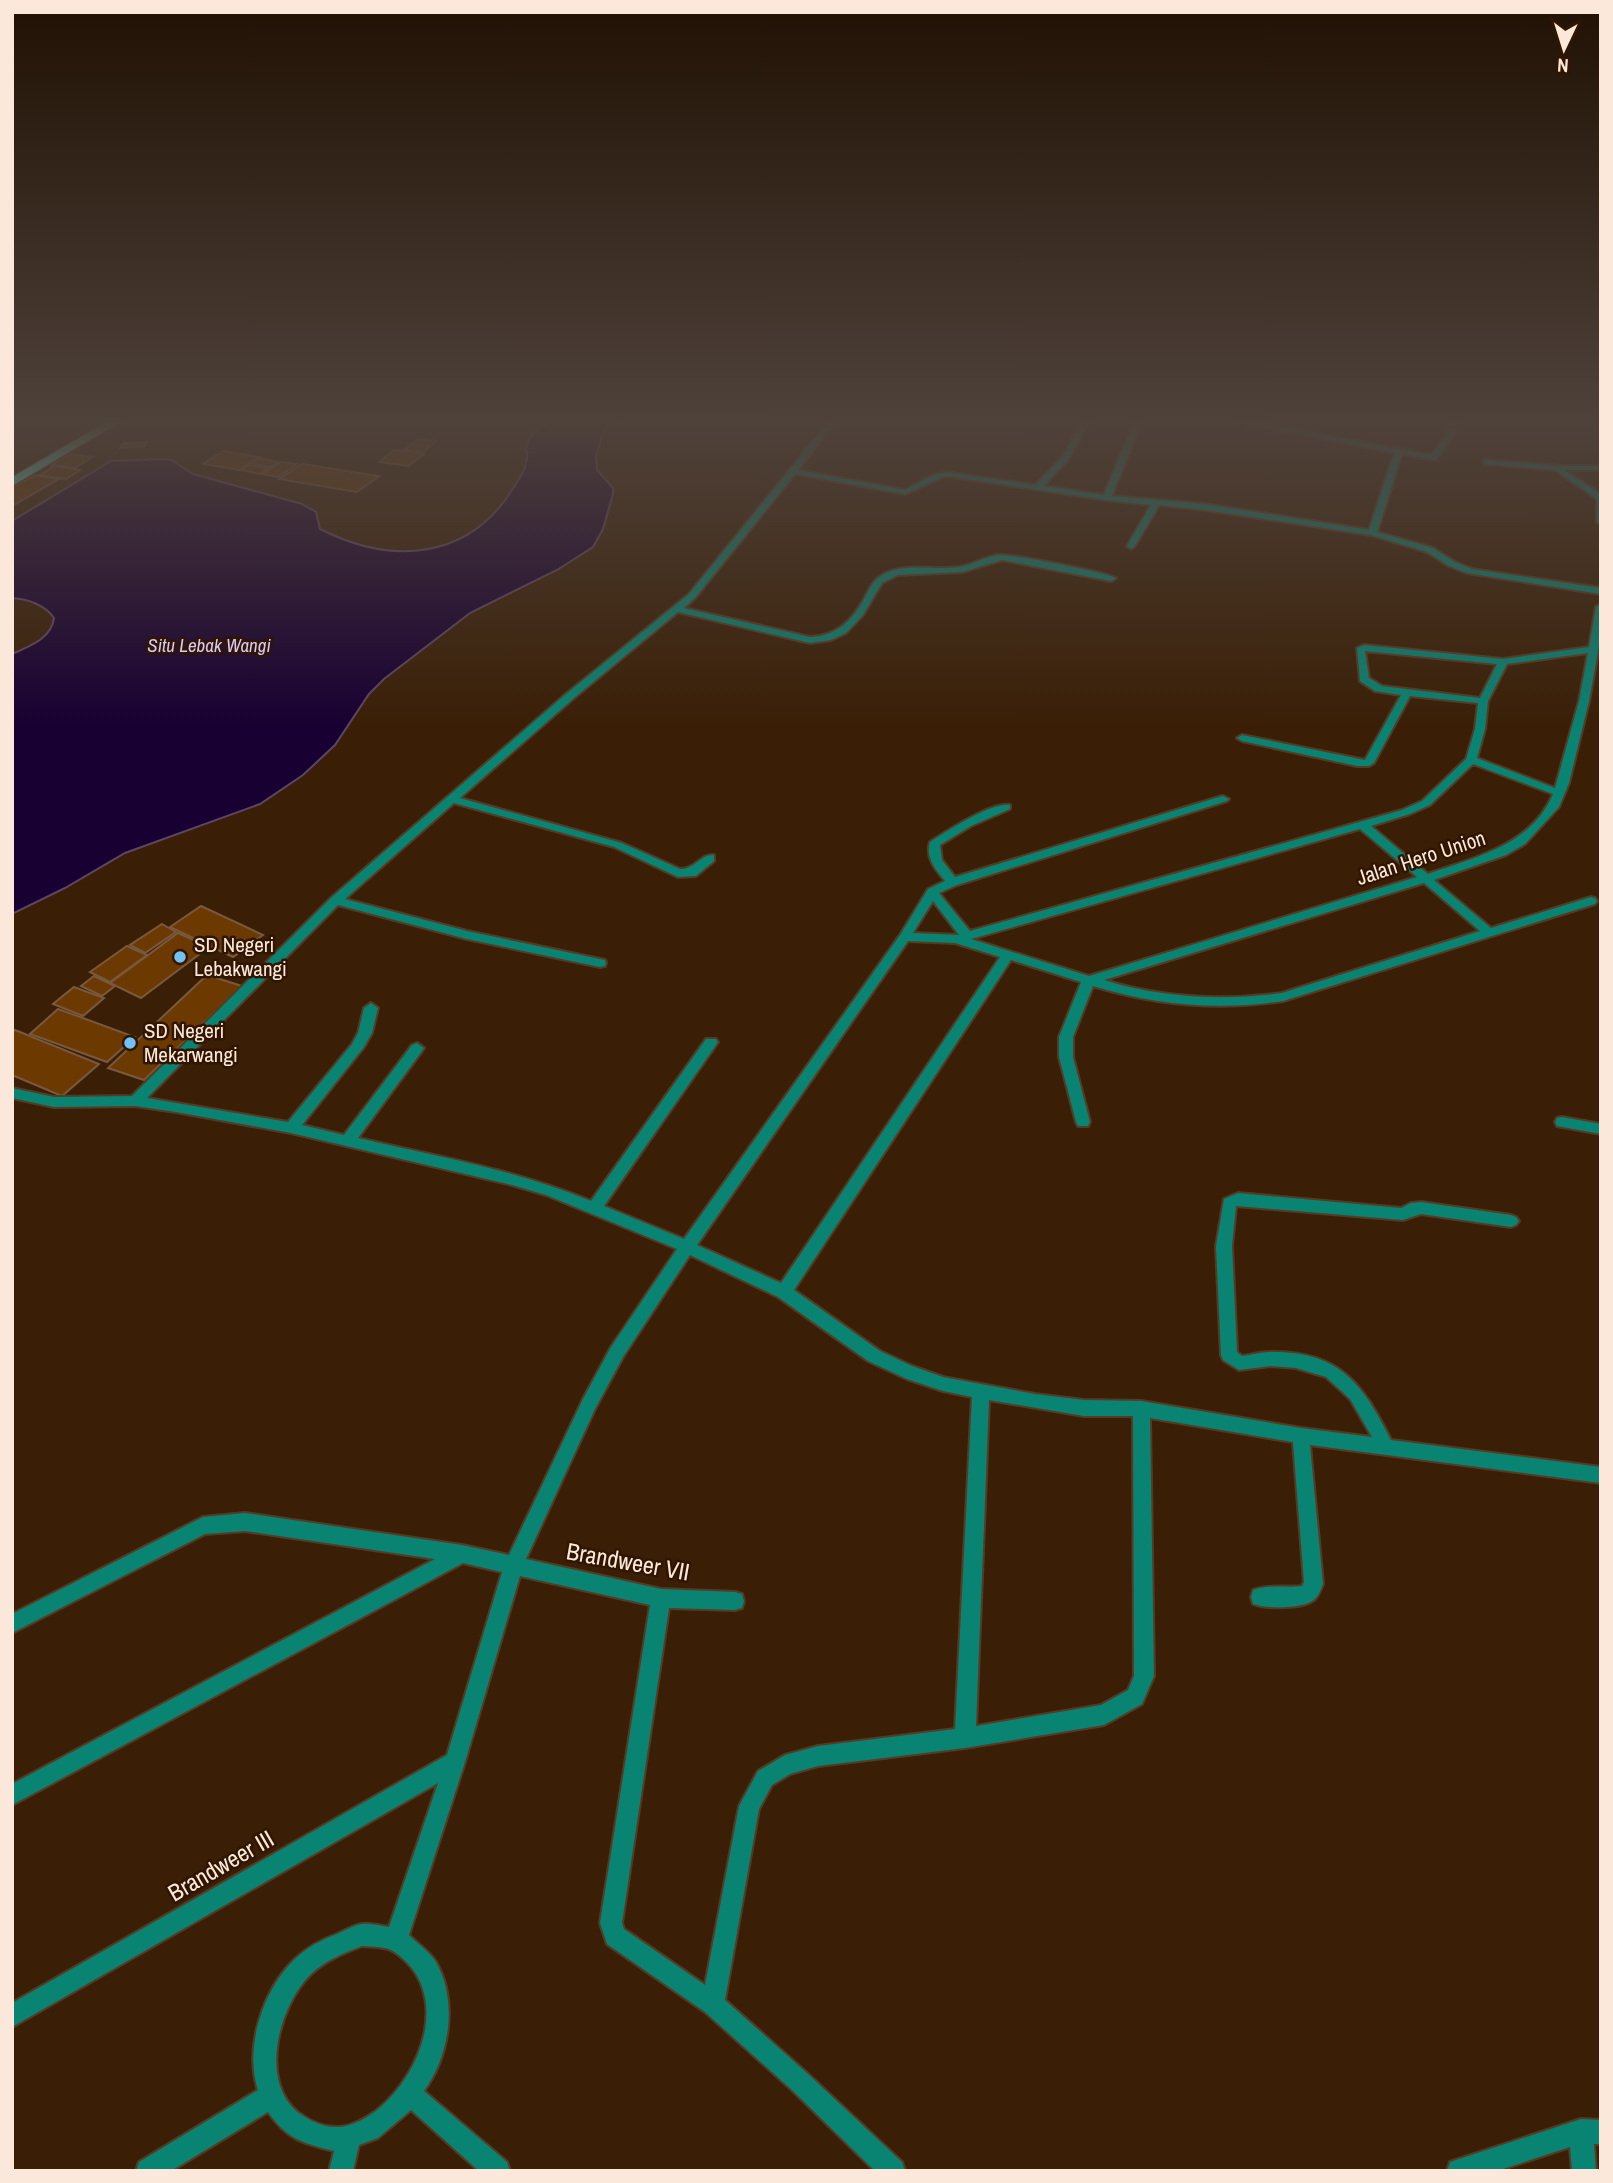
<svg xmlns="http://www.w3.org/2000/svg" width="1613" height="2183" viewBox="0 0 1613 2183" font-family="'Archivo Narrow',sans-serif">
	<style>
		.water { fill: #180032; stroke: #5c4664; stroke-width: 2 }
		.building { fill: #6c3900; stroke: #78593f; stroke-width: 2 }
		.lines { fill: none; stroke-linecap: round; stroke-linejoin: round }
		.street-casing { stroke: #553b24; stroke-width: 4 }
		.highway-casing { stroke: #553b24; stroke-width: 3 }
		.street { fill: #098372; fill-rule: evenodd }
		.highway { fill: #63f5dc; fill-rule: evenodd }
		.poi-dot { fill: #72c1f5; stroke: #301500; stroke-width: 2.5 }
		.labels { text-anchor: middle; stroke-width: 5; stroke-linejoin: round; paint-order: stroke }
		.far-water-label { font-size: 19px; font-style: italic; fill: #d9c8fd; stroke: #301500 }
		.street-label { font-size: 21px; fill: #fbe8da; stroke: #301500 }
		.poi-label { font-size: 21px; fill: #fbe8da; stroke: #301500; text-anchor: start }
		.near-street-label { font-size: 24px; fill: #fbe8da; stroke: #301500 }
	</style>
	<rect width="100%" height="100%" fill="#3a1f06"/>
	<path class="water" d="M 617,421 L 603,432 L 596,456 L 597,470 L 613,488 L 613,494 L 603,529 L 593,547 L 557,570 L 470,613 L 384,679 L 369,694 L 335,745 L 303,775 L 260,804 L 125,853 L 65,888 L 12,914 L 12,654 C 30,646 51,639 54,618 C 45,605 28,599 12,598 L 12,521 L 111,461 L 162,459 L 171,460 L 193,474 L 302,504 L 316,512 L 320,529 C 391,565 469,561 514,487 C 521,476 531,461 526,448 C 535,410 588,421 617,421 Z"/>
	<g class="building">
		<path d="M 418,439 L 436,441 L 423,452 L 404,450 Z"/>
		<path d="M 147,442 L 144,447 L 120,448 L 123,443 Z"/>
		<path d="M 394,450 L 424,454 L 409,466 L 379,462 Z"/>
		<path d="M 223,451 L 259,457 L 239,470 L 203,464 Z"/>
		<path d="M 69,454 L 92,457 L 75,468 L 52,465 Z"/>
		<path d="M 259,458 L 278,462 L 270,467 L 251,463 Z"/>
		<path d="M 281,462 L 297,464 L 278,477 L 262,474 Z"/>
		<path d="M 302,464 L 379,476 L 357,492 L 279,479 Z"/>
		<path d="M 249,465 L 268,468 L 260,474 L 241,470 Z"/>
		<path d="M 54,466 L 80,470 L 66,479 L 40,475 Z"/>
		<path d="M 34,475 L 59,479 L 12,506 L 12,487 Z"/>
		<path d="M 201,906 L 263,935 L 233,957 L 170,927 Z"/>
		<path d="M 162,924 L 176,932 L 145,953 L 130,945 Z"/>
		<path d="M 178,933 L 209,947 L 141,998 L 110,983 Z"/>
		<path d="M 127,946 L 147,955 L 110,982 L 90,972 Z"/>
		<path d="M 207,975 L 242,986 L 144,1080 L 108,1068 Z"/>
		<path d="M 94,976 L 115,986 L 102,996 L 81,986 Z"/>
		<path d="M 74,987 L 104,998 L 83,1016 L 53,1004 Z"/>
		<path d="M 58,1009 L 135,1037 L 107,1062 L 30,1034 Z"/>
		<path d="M 15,1030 L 99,1064 L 62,1096 L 12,1075 L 12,1032 Z"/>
	</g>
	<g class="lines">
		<g class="street-casing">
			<g id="street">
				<path d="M 829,421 L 837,421 L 798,470 L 905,490 L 933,475 L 946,472 L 1035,485 L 1062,457 L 1082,421 L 1090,421 L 1068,460 L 1044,486 L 1104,495 L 1134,421 L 1142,421 L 1112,496 L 1205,504 L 1369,530 L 1394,453 L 1234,421 L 1252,421 L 1431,455 L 1447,434 L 1449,421 L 1457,421 L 1455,434 L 1436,460 L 1402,454 L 1377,532 L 1433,548 L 1455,562 L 1472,569 L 1601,588 L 1601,594 L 1467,573 L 1449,566 L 1427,552 L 1371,535 L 1205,510 L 1159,505 L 1135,546 L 1131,549 L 1127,546 L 1151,505 L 1107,500 L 946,476 L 905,494 L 795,474 L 695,598 L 684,608 L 810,637 C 836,636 852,621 864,599 C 868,591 872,582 879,577 C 901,561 934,571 959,567 C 973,565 985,556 1000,555 C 1011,554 1108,573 1116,578 L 1111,581 L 1002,560 L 962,572 L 898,575 L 882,583 L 863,615 L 846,633 L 831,640 L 810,643 L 678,612 L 574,698 L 460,798 L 622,843 L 680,869 C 696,869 700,854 714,855 L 714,861 L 696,876 L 678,877 L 614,847 L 454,803 L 345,899 L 467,931 L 600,959 L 605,960 L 606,963 L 605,966 L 600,967 L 467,939 L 338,905 L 147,1098 L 288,1122 L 352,1044 L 358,1033 L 364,1008 L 371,1003 L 378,1008 L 372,1033 L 364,1047 L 302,1125 L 344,1135 L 412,1045 L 417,1043 L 424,1048 L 422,1051 L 358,1138 C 436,1156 516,1170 591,1201 L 706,1039 L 716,1039 L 718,1042 L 716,1045 L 604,1206 L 684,1239 L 900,935 L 928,889 L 945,881 C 935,869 925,857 930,842 C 947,831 991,802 1010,805 L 1010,809 L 971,826 L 940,845 L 942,860 L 955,877 L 1219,797 L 1223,796 L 1229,799 L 1227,801 L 957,885 L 939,893 L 970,931 L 1402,810 L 1422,801 L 1466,759 L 1475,729 L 1478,703 L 1410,696 L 1374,763 L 1369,766 L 1357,766 L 1242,741 L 1237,738 L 1242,735 L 1365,760 L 1401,695 L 1375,691 L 1360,681 L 1357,648 L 1364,645 L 1503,659 L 1589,647 L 1596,607 L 1601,604 L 1601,635 L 1589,701 L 1569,783 L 1559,807 L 1525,844 L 1506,855 L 1434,880 L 1491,928 L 1591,897 L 1595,898 L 1597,901 L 1595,904 L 1283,1001 C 1218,1011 1155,1005 1093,986 L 1073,1037 L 1073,1057 L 1090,1122 L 1088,1126 L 1078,1126 L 1076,1122 L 1059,1057 L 1059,1037 L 1081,982 L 1011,960 L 794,1290 L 880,1351 L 912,1366 L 943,1377 L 1035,1394 L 1084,1400 L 1141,1401 L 1301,1428 L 1372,1437 L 1350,1399 L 1326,1377 L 1296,1368 L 1271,1366 L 1239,1370 L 1223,1360 L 1221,1355 L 1216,1246 L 1224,1199 L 1238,1193 L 1401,1208 L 1411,1203 L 1421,1202 L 1511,1215 L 1516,1217 L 1519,1221 L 1516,1225 L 1511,1227 L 1421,1214 L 1403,1220 L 1236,1206 L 1232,1246 L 1237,1352 L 1242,1356 C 1251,1355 1260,1352 1269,1352 C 1339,1350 1363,1384 1391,1440 L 1601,1467 L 1601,1483 L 1310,1445 L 1323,1584 C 1321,1589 1319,1595 1315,1599 C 1305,1609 1266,1609 1253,1604 L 1251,1597 L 1253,1590 C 1268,1584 1286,1588 1302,1586 L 1304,1582 L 1293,1442 L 1150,1418 L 1154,1676 L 1142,1704 L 1104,1725 L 965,1748 L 818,1766 L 790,1774 L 772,1785 L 759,1809 L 725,2000 L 808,2074 L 902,2162 L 905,2171 L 875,2171 L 792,2090 L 705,2012 L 607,1944 L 600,1923 L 650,1605 L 520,1576 L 465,1762 L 409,1935 C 417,1943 430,1952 436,1962 C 458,2001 450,2055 424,2091 L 507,2162 L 510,2171 L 479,2171 L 411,2110 L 378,2138 L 359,2145 L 353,2171 L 329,2171 L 334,2151 C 302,2143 287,2139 268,2112 L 171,2171 L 136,2171 L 139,2162 L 258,2090 C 244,2048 263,1989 295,1959 C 307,1947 321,1940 337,1934 C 344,1931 354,1925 362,1924 C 370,1923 381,1926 389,1927 L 438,1783 L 12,2027 L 12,2003 L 447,1755 L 502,1572 L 463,1563 L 12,1805 L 12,1784 L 435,1559 L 245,1531 L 205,1534 L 12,1633 L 12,1614 L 203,1517 L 245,1513 L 462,1545 L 509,1555 L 583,1399 L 611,1347 L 677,1249 L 546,1195 L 512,1185 L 291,1133 L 176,1112 L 135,1106 L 54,1107 L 12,1098 L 12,1088 L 54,1097 L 132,1096 L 332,897 L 566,694 L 689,594 ZM 1365,651 L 1497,664 L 1480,698 L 1382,686 L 1369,678 ZM 1588,653 L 1579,701 L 1555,788 L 1477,758 L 1485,729 L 1488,701 L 1507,664 ZM 1473,764 L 1553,794 C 1531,846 1475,857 1428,874 L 1371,826 L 1410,814 L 1430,805 ZM 1360,829 L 1417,877 L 1089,976 L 971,939 ZM 1424,883 L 1480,931 L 1282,993 C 1223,1001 1162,998 1104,980 ZM 933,901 L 959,935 L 913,933 ZM 908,941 L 955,943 L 1000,957 L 781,1283 L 697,1245 ZM 690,1255 L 778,1297 L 868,1361 L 907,1379 L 943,1391 L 972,1397 L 955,1729 L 818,1746 L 785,1755 L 758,1771 L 739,1806 L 705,1985 L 624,1929 L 622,1923 L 669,1608 L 735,1610 L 742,1608 L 744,1601 L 742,1594 L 735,1592 L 661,1589 L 526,1559 L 595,1409 L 623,1357 ZM 989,1400 L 1084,1416 L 1133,1416 L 1134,1676 L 1128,1690 L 1101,1705 L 976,1726 ZM 362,1946 C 371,1947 385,1946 393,1951 C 453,1990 423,2073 377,2110 C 366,2118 353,2126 339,2127 C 325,2128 310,2121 299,2113 C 258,2082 279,2005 311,1974 C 326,1960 344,1953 362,1946 Z"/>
				<path d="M 1487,460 L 1560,466 L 1601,466 L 1601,470 L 1564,470 L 1601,494 L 1601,524 L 1597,522 L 1597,499 L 1555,470 L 1484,464 L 1484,460 Z"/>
				<path d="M 1562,1117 L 1601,1124 L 1601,1134 L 1557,1126 L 1555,1122 L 1557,1118 Z"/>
				<path d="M 1581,2119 L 1601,2120 L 1601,2144 L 1594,2144 L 1596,2171 L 1572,2171 L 1570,2147 L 1497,2171 L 1447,2171 L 1450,2162 L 1459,2159 Z"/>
			</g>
		</g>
		<g class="highway-casing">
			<path id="highway" d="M 108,421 L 122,421 L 12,486 L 12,477 Z"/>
		</g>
		<use href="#street" class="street"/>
		<use href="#highway" class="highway"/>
	</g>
	<linearGradient id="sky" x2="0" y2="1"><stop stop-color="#201103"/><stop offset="0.58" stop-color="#4f423b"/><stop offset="1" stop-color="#4f423b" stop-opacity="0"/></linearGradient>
	<rect width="1613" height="727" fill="url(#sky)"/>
	<g class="poi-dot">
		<circle cx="180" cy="957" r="7"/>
		<circle cx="130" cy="1043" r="7"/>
	</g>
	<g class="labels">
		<g class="far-water-label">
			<text x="209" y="652">Situ Lebak Wangi</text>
		</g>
		<g class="street-label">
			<text transform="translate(1421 858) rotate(-18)" y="7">Jalan Hero Union</text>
		</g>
		<g class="poi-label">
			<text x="194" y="952">SD Negeri<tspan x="194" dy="24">Lebakwangi</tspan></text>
			<text x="144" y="1038">SD Negeri<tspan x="144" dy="24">Mekarwangi</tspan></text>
		</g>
		<g class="near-street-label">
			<text transform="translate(628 1562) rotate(10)" y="8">Brandweer VII</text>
			<text transform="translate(221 1866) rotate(-30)" y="8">Brandweer III</text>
		</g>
	</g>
	<rect width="1613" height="2183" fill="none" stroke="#fbe8da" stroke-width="28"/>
	<g transform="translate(1564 49) rotate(184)" stroke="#301500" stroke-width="5" paint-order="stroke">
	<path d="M0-5L12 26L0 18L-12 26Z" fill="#fbe8da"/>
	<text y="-10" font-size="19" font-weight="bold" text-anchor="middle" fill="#fbe8da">N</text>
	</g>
</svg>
